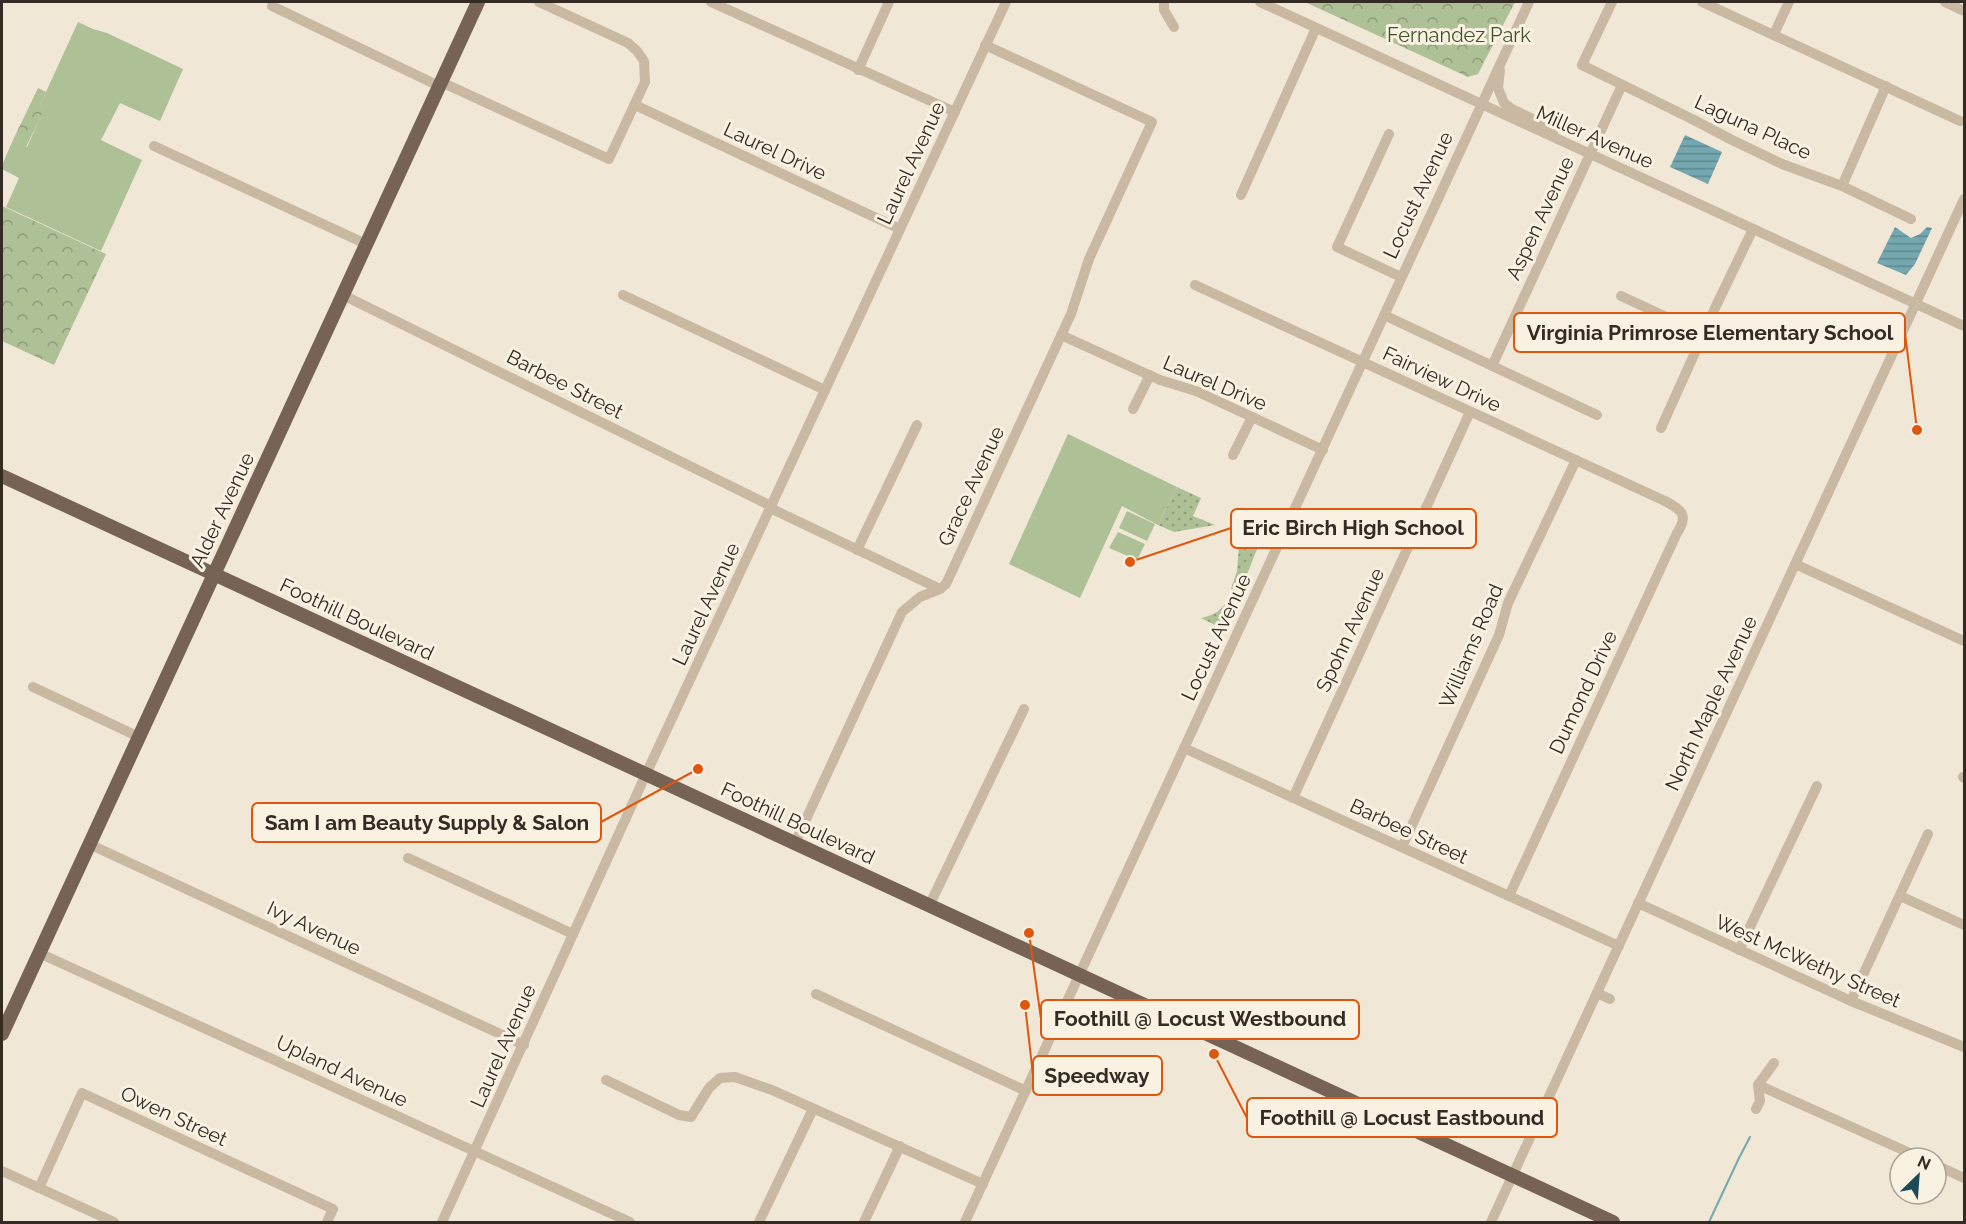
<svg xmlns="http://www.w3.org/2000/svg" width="1966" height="1224" viewBox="0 0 1966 1224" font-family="Raleway,sans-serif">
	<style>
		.grass { fill: url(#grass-dots) }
		.forest { fill: url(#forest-crowns) }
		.garden { fill: #aec096 }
		.water { fill: url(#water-rules) }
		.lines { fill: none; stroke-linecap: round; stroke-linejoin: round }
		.stream { stroke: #74a7af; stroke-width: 2 }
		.minor { stroke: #c9b8a2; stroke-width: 10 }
		.major { stroke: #766355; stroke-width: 14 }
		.labels { text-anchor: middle; stroke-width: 6; stroke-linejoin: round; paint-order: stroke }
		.park-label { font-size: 20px; fill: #3f5328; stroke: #f9f1e2 }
		.street-label { font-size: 20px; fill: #342b25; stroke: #f9f1e2 }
		.leader { fill: none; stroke: #df570d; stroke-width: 2 }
		.callout-dot { fill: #df570d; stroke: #f9f1e2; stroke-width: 2 }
		.callout { fill: #f9f1e2; stroke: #df570d; stroke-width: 2 }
		.callout-label { font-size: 21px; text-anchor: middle; font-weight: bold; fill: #342b25 }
	</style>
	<defs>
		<pattern id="grass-dots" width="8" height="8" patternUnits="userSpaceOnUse" patternTransform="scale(1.5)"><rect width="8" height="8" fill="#aec096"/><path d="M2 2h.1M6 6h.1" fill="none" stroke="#8e9c7a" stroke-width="1.8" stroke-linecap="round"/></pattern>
		<pattern id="forest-crowns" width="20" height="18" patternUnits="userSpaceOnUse" patternTransform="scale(1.5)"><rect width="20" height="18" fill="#aec096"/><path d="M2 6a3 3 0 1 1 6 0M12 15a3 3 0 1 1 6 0" fill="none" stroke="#8e9c7a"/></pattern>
		<pattern id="water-rules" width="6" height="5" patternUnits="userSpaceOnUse" patternTransform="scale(1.5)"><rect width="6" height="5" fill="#74a7af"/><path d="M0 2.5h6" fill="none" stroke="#60888e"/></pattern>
	</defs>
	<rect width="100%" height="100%" fill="#f1e7d6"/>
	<g class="grass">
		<path d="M 1177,487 L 1201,498 L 1193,516 L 1215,525 L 1174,532 L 1158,525 Z"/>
		<path d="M 1240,533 L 1259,544 L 1238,597 L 1233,594 L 1234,591 L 1231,589 L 1237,571 Z"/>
		<path d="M 1229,597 L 1236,601 L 1223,629 L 1201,618 C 1215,615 1223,610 1229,597 Z"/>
	</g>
	<g class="forest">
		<path d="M 1308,2 L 1515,2 L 1478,74 L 1468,77 L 1307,3 Z"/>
		<path d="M 38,88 L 46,92 L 40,105 L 44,110 L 26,147 L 13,140 Z"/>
		<path d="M 2,206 L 106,254 L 54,365 L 2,341 Z"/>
	</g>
	<g class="garden">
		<path d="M 78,22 L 93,29 L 107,33 L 183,69 L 160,121 L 120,103 L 101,140 L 142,160 L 101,251 L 6,207 L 19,178 L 2,169 L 2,165 L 13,140 L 27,147 L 43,111 L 40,105 Z"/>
		<path d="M 1068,434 L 1177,487 L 1158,525 L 1122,506 L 1080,598 L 1009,564 Z"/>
		<path d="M 1127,511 L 1155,524 L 1147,541 L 1119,528 Z"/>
		<path d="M 1118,532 L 1145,544 L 1137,560 L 1109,548 Z"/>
	</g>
	<g class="water">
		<path d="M 1685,135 L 1722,152 L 1708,184 L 1670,167 Z"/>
		<path d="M 1895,227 L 1911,238 L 1920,234 L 1927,227 L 1932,228 L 1915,264 L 1906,275 L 1877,263 Z"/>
	</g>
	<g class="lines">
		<path class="stream" d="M 1709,1222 L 1739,1158 L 1750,1137"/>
		<g class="minor">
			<path d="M 711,2 L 955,112"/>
			<path d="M 1164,2 L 1164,10 L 1174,27"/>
			<path d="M 1260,2 L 1964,326"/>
			<path d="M 1612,2 L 1582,65 L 1694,120 L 1730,139 L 1782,164 L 1842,186 L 1911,219"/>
			<path d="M 1702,2 L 1960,121"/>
			<path d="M 1945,2 L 1964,11"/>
			<path d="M 272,6 L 439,86"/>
			<path d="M 1774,34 L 1789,2"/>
			<path d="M 858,70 L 889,2"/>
			<path d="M 1500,70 L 1498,88 L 1504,103 L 1512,109 L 1539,122 L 1553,133"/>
			<path d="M 441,82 L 609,159 L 645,82 L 644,61 L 637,51 L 628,43 L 539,2"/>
			<path d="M 635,105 L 900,229"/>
			<path d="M 1389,134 L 1337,247 L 1401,277"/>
			<path d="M 154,146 L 366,244"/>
			<path d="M 1842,186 L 1886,86"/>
			<path d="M 1241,195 L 1316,28"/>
			<path d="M 1195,285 L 1665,501 C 1682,510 1689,515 1677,533 L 1509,896"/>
			<path d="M 343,295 L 771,506"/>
			<path d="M 623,295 L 825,390"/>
			<path d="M 1621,296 L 1703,334"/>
			<path d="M 1384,315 L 1597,415"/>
			<path d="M 1061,335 L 1160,380 L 1196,391 L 1323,450"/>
			<path d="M 1492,366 L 1622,85"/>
			<path d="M 1133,409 L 1150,375"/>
			<path d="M 1661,428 L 1716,306 L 1753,229"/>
			<path d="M 1233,455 L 1252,417"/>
			<path d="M 770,508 L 940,589"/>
			<path d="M 857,550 L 917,425"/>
			<path d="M 1795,564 L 1964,641"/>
			<path d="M 33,687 L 139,737"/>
			<path d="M 1184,748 L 1619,946"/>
			<path d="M 1963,777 L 1964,778"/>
			<path d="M 1293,798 L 1470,412"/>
			<path d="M 795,843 L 902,612 L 920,597 L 940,589 L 946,584 L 1071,314 L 1089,259 L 1152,122 L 985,45"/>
			<path d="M 89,844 L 524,1045"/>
			<path d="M 1402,847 L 1499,635 L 1508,603 L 1576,460"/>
			<path d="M 408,858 L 573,934"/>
			<path d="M 1900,896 L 1964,925"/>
			<path d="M 1638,903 L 1851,1001 L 1964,1047"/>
			<path d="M 929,906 L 1024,709"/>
			<path d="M 1739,950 L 1817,786"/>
			<path d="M 39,953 L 630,1222"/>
			<path d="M 1597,993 L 1610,999"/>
			<path d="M 816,994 L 1026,1091"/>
			<path d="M 1851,1001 L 1928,834"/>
			<path d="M 606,1080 L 679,1115 L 691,1117 L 709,1088 L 720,1078 L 735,1077 L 772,1090 L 983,1184"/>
			<path d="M 1758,1085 L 1921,1158"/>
			<path d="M 1756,1109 L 1760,1101 L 1758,1085 L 1774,1063"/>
			<path d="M 1936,1165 L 1964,1178"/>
			<path d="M 2,1171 L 114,1222"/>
			<path d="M 39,1188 L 82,1093 L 333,1209 L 327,1222"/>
			<path d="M 442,1222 L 646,774 L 1006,2"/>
			<path d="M 759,1222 L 813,1109"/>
			<path d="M 864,1222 L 900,1146"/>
			<path d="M 965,1222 L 1529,2"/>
			<path d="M 1491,1222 L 1964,199"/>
		</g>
		<g class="major">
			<path d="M 2,476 L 1613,1222"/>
			<path d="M 2,1034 L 478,2"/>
		</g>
	</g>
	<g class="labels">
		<g class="park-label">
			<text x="1459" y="42">Fernandez Park</text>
		</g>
		<g class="street-label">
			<text transform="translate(1753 127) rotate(25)" y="7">Laguna Place</text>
			<text transform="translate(1595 137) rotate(24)" y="7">Miller Avenue</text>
			<text transform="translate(775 151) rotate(25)" y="7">Laurel Drive</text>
			<text transform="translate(911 163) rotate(-65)" y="7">Laurel Avenue</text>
			<text transform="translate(1418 195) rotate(-65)" y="7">Locust Avenue</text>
			<text transform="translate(1540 218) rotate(-65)" y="7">Aspen Avenue</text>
			<text transform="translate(1442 379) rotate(25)" y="7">Fairview Drive</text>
			<text transform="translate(1215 383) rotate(23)" y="7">Laurel Drive</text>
			<text transform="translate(565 384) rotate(27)" y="7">Barbee Street</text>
			<text transform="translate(971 486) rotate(-65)" y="7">Grace Avenue</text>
			<text transform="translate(222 510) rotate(-65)" y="7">Alder Avenue</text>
			<text transform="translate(706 604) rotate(-65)" y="7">Laurel Avenue</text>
			<text transform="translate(357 619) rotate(25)" y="7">Foothill Boulevard</text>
			<text transform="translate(1350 630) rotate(-65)" y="7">Spohn Avenue</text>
			<text transform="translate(1216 637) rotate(-65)" y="7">Locust Avenue</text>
			<text transform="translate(1471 646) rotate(-67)" y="7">Williams Road</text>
			<text transform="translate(1583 692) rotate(-65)" y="7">Dumond Drive</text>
			<text transform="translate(1711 703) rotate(-65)" y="7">North Maple Avenue</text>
			<text transform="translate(798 823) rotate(25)" y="7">Foothill Boulevard</text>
			<text transform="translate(1409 831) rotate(25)" y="7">Barbee Street</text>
			<text transform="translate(314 928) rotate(25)" y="7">Ivy Avenue</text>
			<text transform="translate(1808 961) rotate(24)" y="7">West McWethy Street</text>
			<text transform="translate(503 1046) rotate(-66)" y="7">Laurel Avenue</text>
			<text transform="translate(342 1071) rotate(25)" y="7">Upland Avenue</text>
			<text transform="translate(174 1116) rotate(25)" y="7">Owen Street</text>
		</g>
	</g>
	<path class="leader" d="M1917 430L1905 333M1130 562L1231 528M698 769L601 822M1029 933L1041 1019M1025 1005L1033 1075M1214 1054L1247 1118"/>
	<g class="callout-dot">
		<circle cx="1917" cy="430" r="6"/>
		<circle cx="1130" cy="562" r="6"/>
		<circle cx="698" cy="769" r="6"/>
		<circle cx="1029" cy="933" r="6"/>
		<circle cx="1025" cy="1005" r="6"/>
		<circle cx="1214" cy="1054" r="6"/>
	</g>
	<g class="callout">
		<rect x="1514" y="313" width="391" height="39" rx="6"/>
		<rect x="1231" y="509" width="245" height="39" rx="6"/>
		<rect x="252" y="803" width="349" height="39" rx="6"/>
		<rect x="1041" y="1000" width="318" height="39" rx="6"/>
		<rect x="1033" y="1056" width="129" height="39" rx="6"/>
		<rect x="1247" y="1098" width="310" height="39" rx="6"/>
	</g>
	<g class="callout-label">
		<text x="1710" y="340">Virginia Primrose Elementary School</text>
		<text x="1353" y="535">Eric Birch High School</text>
		<text x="427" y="830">Sam I am Beauty Supply &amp; Salon</text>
		<text x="1200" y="1026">Foothill @ Locust Westbound</text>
		<text x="1097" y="1083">Speedway</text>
		<text x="1402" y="1125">Foothill @ Locust Eastbound</text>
	</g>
	<rect width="1966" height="1224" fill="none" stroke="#342b25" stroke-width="6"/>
	<g transform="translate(1918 1176) rotate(25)"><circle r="28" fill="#f9f1e2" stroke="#aaa296" stroke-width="1.5"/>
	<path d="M0-4.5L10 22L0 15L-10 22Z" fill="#194c56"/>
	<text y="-9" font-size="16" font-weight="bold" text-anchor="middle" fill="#342b25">N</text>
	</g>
</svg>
